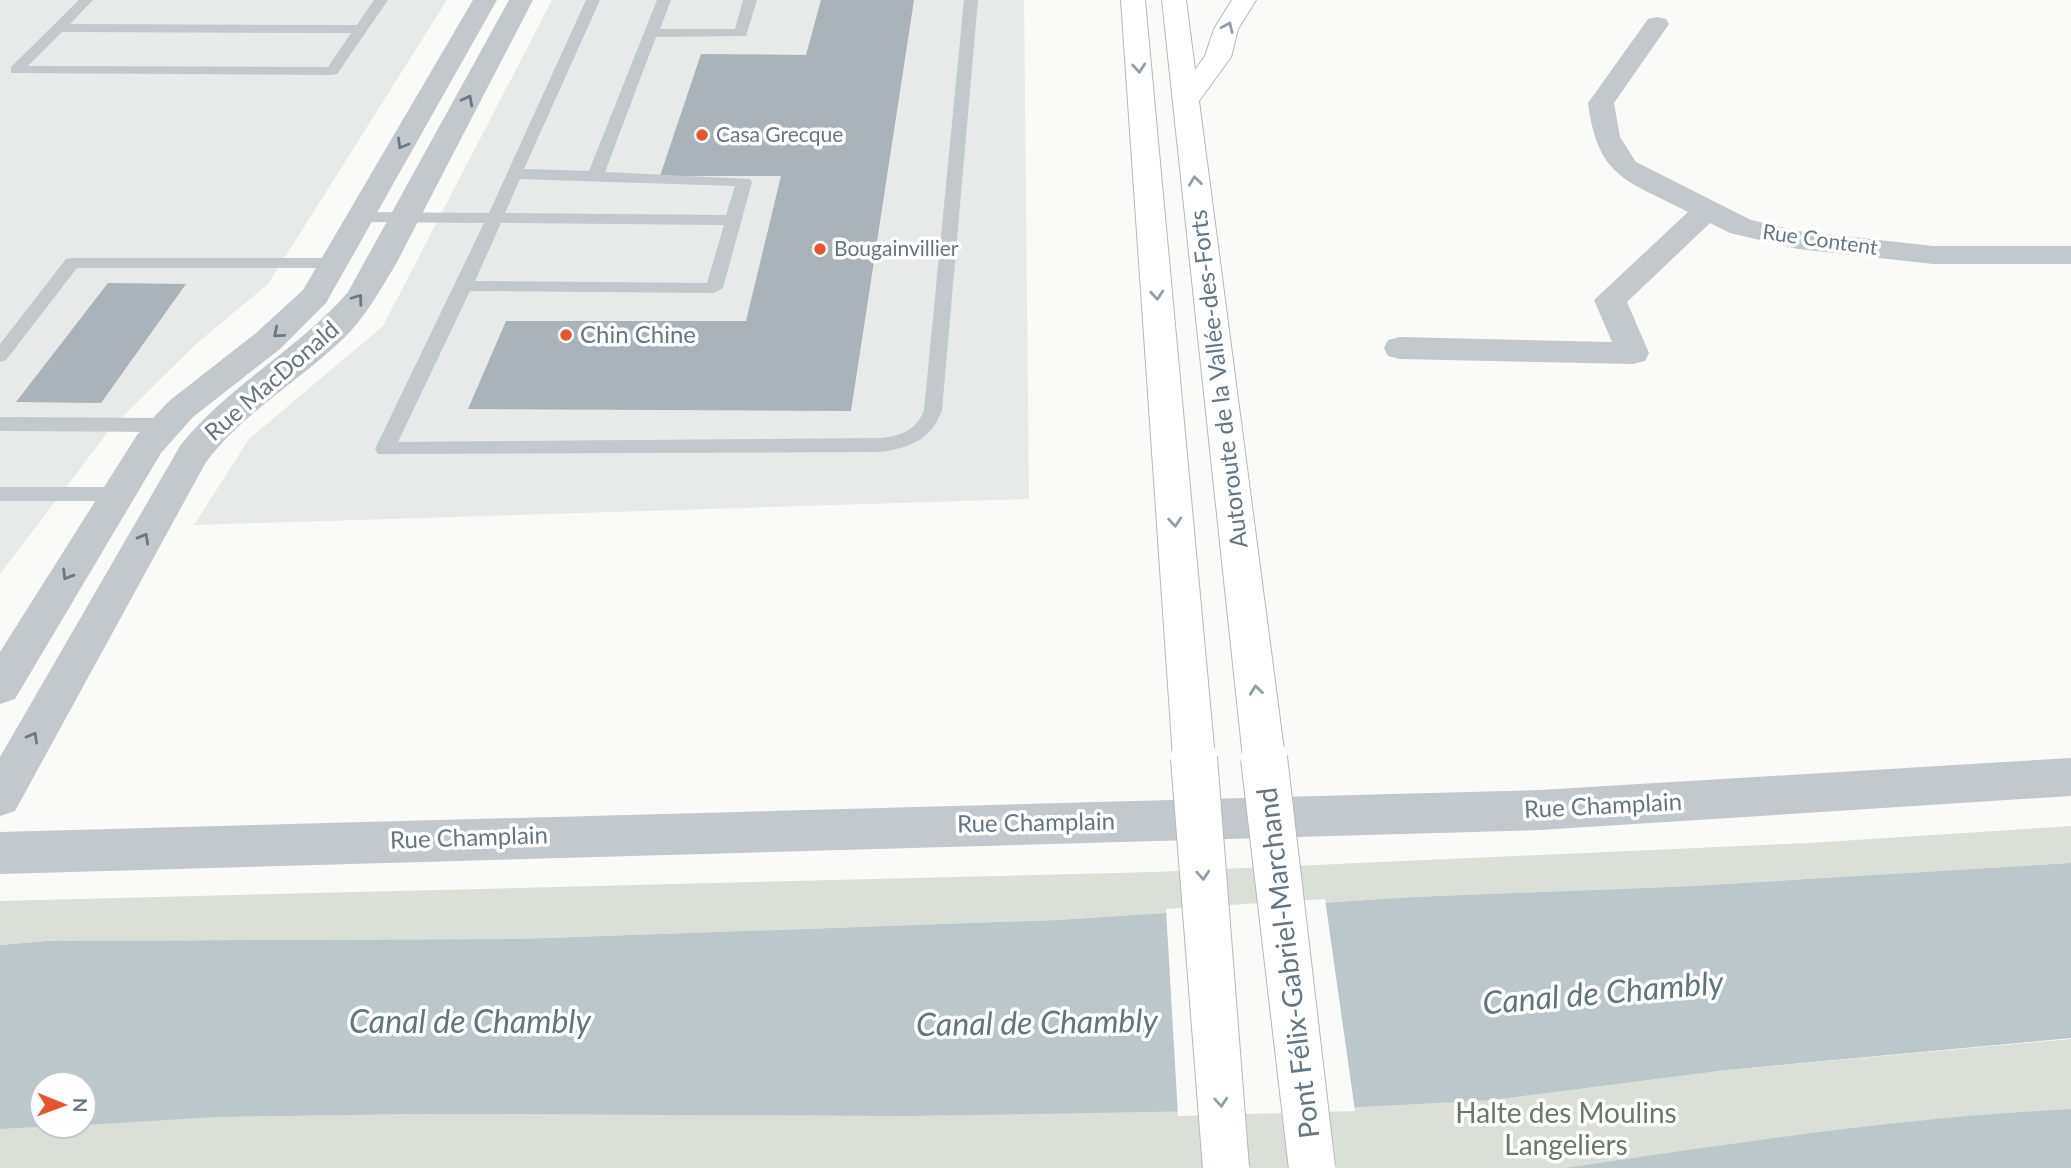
<svg xmlns="http://www.w3.org/2000/svg" width="2071" height="1168" viewBox="0 0 2071 1168" font-family="Lato,sans-serif">
	<style>
		.built { fill: #e8e9e9 }
		.green { fill: #dadfd7 }
		.water { fill: #bbc7cb }
		.pier { fill: #fafaf8 }
		.building { fill: #aab3b9 }
		.lines { fill: none; stroke-linecap: round; stroke-linejoin: round }
		.motorway-casing { stroke: #b4b9bd; stroke-width: 2 }
		.service { fill: #c3c8cc; fill-rule: evenodd }
		.minor { fill: #c3c8cc; fill-rule: evenodd }
		.tertiary { fill: #c3c8cc; fill-rule: evenodd }
		.motorway { fill: #fff; fill-rule: evenodd }
		.motorway-bridge-casing { stroke: #b4b9bd; stroke-width: 48; stroke-linecap: butt }
		.motorway-bridge { stroke: #fff; stroke-width: 46 }
		.oneway { stroke: #939fa8 }
		.oneway2 { stroke: #6a7a87 }
		.poi-dot { fill: #e4572e; stroke: #fff; stroke-width: 2.5 }
		.labels { text-anchor: middle; stroke-width: 7; stroke-linejoin: round; paint-order: stroke }
		.far-poi-label { font-size: 21px; fill: #657683; stroke: #fff; text-anchor: start }
		.far-street-label { font-size: 21px; fill: #657683; stroke: #fff }
		.poi-label { font-size: 24px; fill: #657683; stroke: #fff; text-anchor: start }
		.street-label { font-size: 24px; fill: #657683; stroke: #fff }
		.near-street-label { font-size: 28px; fill: #657683; stroke: #fff }
		.near-park-label { font-size: 28px; fill: #687a64; stroke: #fff }
		.near-water-label { font-size: 32px; font-style: italic; fill: #60757c; stroke: #fff }
	</style>
	<rect width="100%" height="100%" fill="#fafaf8"/>
	<g class="built">
		<path d="M 0,0 L 447,0 L 268,284 L 196,344 L 111,428 L 0,574 Z"/>
		<path d="M 552,0 L 1024,0 L 1029,499 L 194,525 L 249,439 L 383,326 Z"/>
	</g>
	<g class="green">
		<path d="M 2071,826 L 2071,863 L 1693,886 L 1413,897 L 1057,920 L 518,939 L 47,941 L 0,945 L 0,901 L 1155,872 L 1809,843 Z"/>
		<path d="M 2071,1039 L 2071,1109 C 1901,1117 1732,1145 1564,1168 L 0,1168 L 0,1129 L 218,1117 L 423,1114 L 911,1116 L 1493,1100 L 1727,1070 Z"/>
	</g>
	<g class="water">
		<path d="M 2071,863 L 2071,1038 L 1727,1070 L 1493,1100 L 1320,1109 L 911,1116 L 423,1114 L 218,1117 L 84,1125 L 84,1084 L 42,1084 L 42,1126 L 61,1126 L 0,1129 L 0,945 L 47,941 L 518,939 L 1057,920 L 1413,897 L 1693,886 Z"/>
		<path d="M 2071,1109 L 2071,1168 L 1564,1168 C 1732,1144 1901,1117 2071,1109 Z"/>
	</g>
	<path class="pier" d="M 1325,899 L 1355,1111 L 1178,1116 L 1166,909 Z"/>
	<g class="building">
		<path d="M 821,0 L 914,0 L 851,411 L 468,409 L 506,321 L 746,321 L 781,176 L 660,176 L 701,54 L 806,55 Z"/>
		<path d="M 108,283 L 186,284 L 101,403 L 16,402 Z"/>
	</g>
	<g class="lines">
		<g class="motorway-casing">
			<g id="motorway">
				<path d="M 1121,0 L 1145,0 L 1215,758 L 1209,771 L 1194,776 L 1179,771 L 1173,758 Z"/>
				<path d="M 1162,0 L 1186,0 L 1195,70 L 1205,56 L 1214,29 L 1232,0 L 1256,0 L 1238,29 L 1231,57 L 1199,101 L 1285,758 L 1279,771 L 1264,776 L 1249,771 L 1243,758 Z"/>
			</g>
		</g>
		<g class="service">
			<path d="M 79,0 L 93,0 L 70,24 L 357,25 L 374,0 L 388,0 L 337,74 L 332,75 L 11,73 L 11,67 ZM 62,32 L 351,33 L 328,67 L 28,66 Z"/>
			<path d="M 586,0 L 600,0 L 524,169 L 589,171 L 657,0 L 671,0 L 660,29 L 735,29 L 743,0 L 757,0 L 746,36 L 656,37 L 605,172 L 750,179 L 752,182 L 723,288 L 714,293 L 470,291 L 398,442 L 881,438 C 901,436 917,430 924,410 L 964,0 L 978,0 L 942,410 C 932,439 910,448 881,452 L 378,454 L 375,449 L 484,223 L 361,222 L 353,217 L 361,212 L 489,213 ZM 520,179 L 735,186 L 726,215 L 505,213 ZM 501,223 L 724,225 L 707,283 L 475,281 Z"/>
			<path d="M 72,258 L 335,258 L 343,263 L 335,268 L 77,268 L 6,360 L 0,362 L 0,344 L 66,259 Z"/>
			<path d="M 0,417 L 164,418 L 173,425 L 164,432 L 0,431 Z"/>
			<path d="M 0,487 L 116,487 L 126,494 L 116,501 L 0,501 Z"/>
		</g>
		<path class="minor" d="M 1657,17 L 1666,19 L 1669,24 L 1614,103 L 1620,137 L 1636,162 L 1751,220 L 1798,231 L 1933,246 L 2071,246 L 2071,264 L 1933,264 L 1798,249 L 1730,233 L 1710,223 L 1627,302 L 1649,353 L 1645,361 L 1633,364 L 1400,359 L 1388,356 L 1384,348 L 1388,340 L 1400,337 L 1612,342 L 1594,300 L 1688,212 C 1627,180 1598,179 1588,103 L 1648,19 Z"/>
		<g class="tertiary">
			<path d="M 473,0 L 497,0 L 326,303 L 280,349 L 193,417 L 161,453 L 15,699 L 0,704 L 0,652 L 137,435 L 169,401 L 256,333 L 303,290 Z"/>
			<path d="M 509,0 L 533,0 L 396,264 C 380,290 365,318 343,339 C 298,382 243,413 206,462 L 15,811 L 0,816 L 0,757 L 180,446 C 227,386 298,350 348,292 Z"/>
			<path d="M 2071,758 L 2071,796 L 1540,830 L 0,874 L 0,832 L 1540,790 Z"/>
		</g>
		<use href="#motorway" class="motorway"/>
		<g class="motorway-bridge-casing">
			<g id="motorway-bridge">
				<path d="M 1194,758 L 1226,1168"/>
				<path d="M 1264,758 L 1312,1168"/>
			</g>
		</g>
		<use href="#motorway-bridge" class="motorway-bridge"/>
	</g>
	<defs><path id="oneway-chevron" d="M-2-3.5L2.5 0L-2 3.5" fill="none" stroke-width="1.6" stroke-linecap="round" stroke-linejoin="round" transform="scale(1.75)"/></defs>
	<g class="oneway">
		<use href="#oneway-chevron" transform="translate(1228 27) rotate(-66)"/>
		<use href="#oneway-chevron" transform="translate(1139 68) rotate(85)"/>
		<use href="#oneway-chevron" transform="translate(1195 181) rotate(-97)"/>
		<use href="#oneway-chevron" transform="translate(1157 295) rotate(85)"/>
		<use href="#oneway-chevron" transform="translate(1175 522) rotate(85)"/>
		<use href="#oneway-chevron" transform="translate(1256 690) rotate(-97)"/>
		<use href="#oneway-chevron" transform="translate(1203 875) rotate(86)"/>
		<use href="#oneway-chevron" transform="translate(1221 1102) rotate(86)"/>
	</g>
	<g class="oneway2">
		<use href="#oneway-chevron" transform="translate(468 100) rotate(-62)"/>
		<use href="#oneway-chevron" transform="translate(402 144) rotate(120)"/>
		<use href="#oneway-chevron" transform="translate(358 299) rotate(-54)"/>
		<use href="#oneway-chevron" transform="translate(278 333) rotate(140)"/>
		<use href="#oneway-chevron" transform="translate(144 538) rotate(-61)"/>
		<use href="#oneway-chevron" transform="translate(67 575) rotate(121)"/>
		<use href="#oneway-chevron" transform="translate(33 737) rotate(-61)"/>
	</g>
	<g class="poi-dot">
		<circle cx="702" cy="135" r="7"/>
		<circle cx="820" cy="249" r="7"/>
		<circle cx="566" cy="335" r="7"/>
	</g>
	<g class="labels">
		<g class="far-poi-label">
			<text x="716" y="142">Casa Grecque</text>
			<text x="834" y="256">Bougainvillier</text>
		</g>
		<g class="far-street-label">
			<text transform="translate(1820 240) rotate(8)" y="7">Rue Content</text>
		</g>
		<g class="poi-label">
			<text x="580" y="343">Chin Chine</text>
		</g>
		<g class="street-label">
			<text transform="translate(1219 379) rotate(-97)" y="8">Autoroute de la Vallée-des-Forts</text>
			<text transform="translate(272 381) rotate(-41)" y="8">Rue MacDonald</text>
			<text transform="translate(1603 806) rotate(-3)" y="8">Rue Champlain</text>
			<text transform="translate(1036 823) rotate(-1)" y="8">Rue Champlain</text>
			<text transform="translate(469 838) rotate(-2)" y="8">Rue Champlain</text>
		</g>
		<g class="near-street-label">
			<text transform="translate(1288 963) rotate(-97)" y="10">Pont Félix-Gabriel-Marchand</text>
		</g>
		<g class="near-park-label">
			<text x="1566" y="1123">Halte des Moulins<tspan x="1566" dy="32">Langeliers</tspan></text>
		</g>
		<g class="near-water-label">
			<text transform="translate(1603 993) rotate(-5)" y="11">Canal de Chambly</text>
			<text x="470" y="1033">Canal de Chambly</text>
			<text transform="translate(1037 1023) rotate(-1)" y="11">Canal de Chambly</text>
		</g>
	</g>
	<g transform="translate(63 1105) rotate(91)"><circle r="33" fill="#ffffff" stroke="#c1c8cd" stroke-width="2"/>
	<path d="M0-5L12 26L0 18L-12 26Z" fill="#e4572e"/>
	<text y="-10" font-size="19" font-weight="bold" text-anchor="middle" fill="#657683">N</text>
	</g>
</svg>
